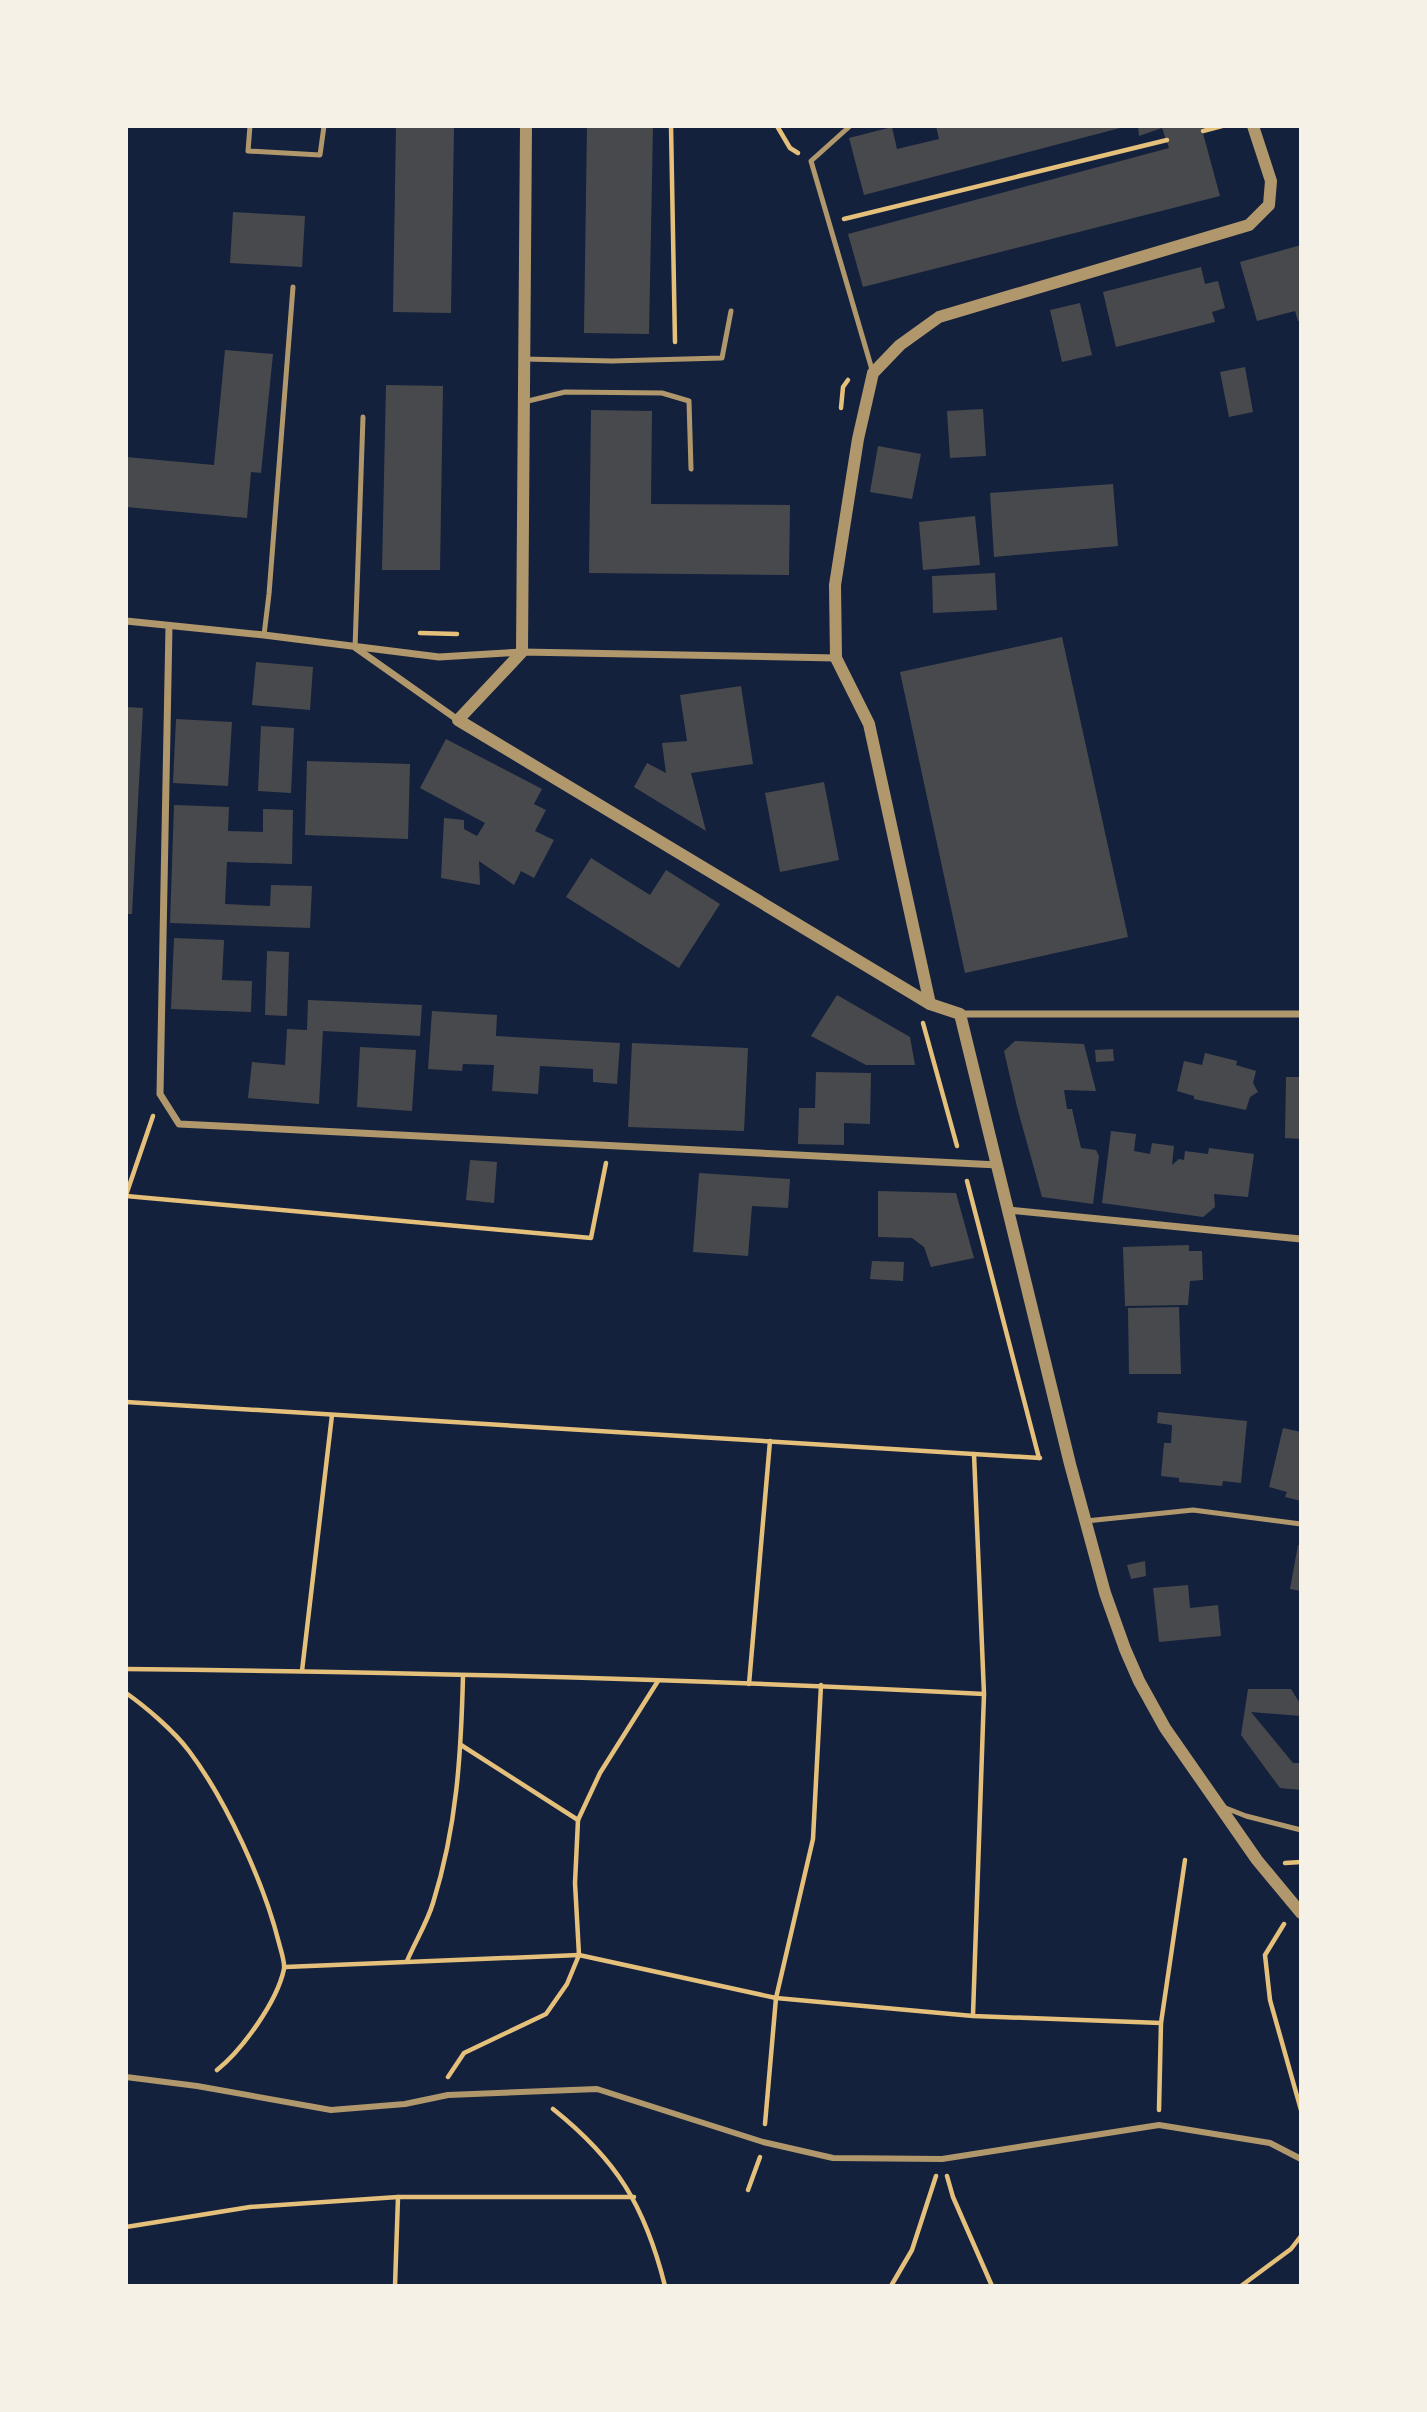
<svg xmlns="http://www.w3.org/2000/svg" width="1427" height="2412" viewBox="0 0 1427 2412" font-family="Spectral,serif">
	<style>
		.building { fill: #48494c }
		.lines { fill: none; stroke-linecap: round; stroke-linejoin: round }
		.path { stroke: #e5c07b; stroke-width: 4.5 }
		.service { stroke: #b1986c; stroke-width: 5 }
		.pedestrian { stroke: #b1986c; stroke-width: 6 }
		.minor { stroke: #b1986c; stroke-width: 7 }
		.tertiary { stroke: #b1986c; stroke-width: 12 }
	</style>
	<rect width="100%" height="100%" fill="#14213d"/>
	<g class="building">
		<path d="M 396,126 L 454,126 L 451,313 L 393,312 Z"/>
		<path d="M 587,126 L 653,126 L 649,334 L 584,333 Z"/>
		<path d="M 936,126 L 1124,126 L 1124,127 L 864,195 L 849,138 L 892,127 L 897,149 L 939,139 Z"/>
		<path d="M 1138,126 L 1201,126 L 1220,196 L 863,287 L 848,234 L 1169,148 L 1162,128 L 1139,136 Z"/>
		<path d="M 233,212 L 305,216 L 302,267 L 230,263 Z"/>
		<path d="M 1301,245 L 1301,320 L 1298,321 L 1295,311 L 1257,321 L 1240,262 Z"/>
		<path d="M 1201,267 L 1205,284 L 1218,281 L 1225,308 L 1212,312 L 1215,322 L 1116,347 L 1103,292 Z"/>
		<path d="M 1080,303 L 1092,355 L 1062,362 L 1050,310 Z"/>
		<path d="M 225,350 L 273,354 L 261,473 L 251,472 L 247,518 L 126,507 L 126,457 L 214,465 Z"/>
		<path d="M 1245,367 L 1253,412 L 1229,417 L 1220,372 Z"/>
		<path d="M 386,385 L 443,386 L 440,570 L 382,570 Z"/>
		<path d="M 983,409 L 986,456 L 950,458 L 947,411 Z"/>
		<path d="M 591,410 L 652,411 L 651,504 L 790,505 L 789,575 L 589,573 Z"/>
		<path d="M 878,446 L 921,454 L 912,499 L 870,492 Z"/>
		<path d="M 1113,484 L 1118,546 L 994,557 L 990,493 Z"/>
		<path d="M 975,516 L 980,565 L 923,570 L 919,522 Z"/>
		<path d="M 995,573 L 997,610 L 933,613 L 932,576 Z"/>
		<path d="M 1062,637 L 1128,937 L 965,973 L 900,672 Z"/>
		<path d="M 256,662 L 313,667 L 310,710 L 252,705 Z"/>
		<path d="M 741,686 L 753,764 L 691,773 L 706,831 L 634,787 L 647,763 L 666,773 L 662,743 L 687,741 L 680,695 Z"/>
		<path d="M 126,707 L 143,708 L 132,914 L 126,914 Z"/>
		<path d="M 176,719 L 232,722 L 228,786 L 173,783 Z"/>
		<path d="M 261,726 L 294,728 L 291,793 L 258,791 Z"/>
		<path d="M 446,739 L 542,789 L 534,804 L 546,810 L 535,831 L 554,840 L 534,878 L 521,871 L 514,885 L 479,861 L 480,885 L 441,878 L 444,818 L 464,820 L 464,829 L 477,836 L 485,823 L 420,788 Z"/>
		<path d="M 307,761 L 410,764 L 408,839 L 305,835 Z"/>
		<path d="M 824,782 L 839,860 L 780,872 L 765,793 Z"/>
		<path d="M 174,805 L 229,807 L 228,831 L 263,832 L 263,809 L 293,810 L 292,864 L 227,862 L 225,904 L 270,906 L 271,885 L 312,886 L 310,928 L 170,923 Z"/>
		<path d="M 591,858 L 650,895 L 666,870 L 720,904 L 679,968 L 566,897 Z"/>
		<path d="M 174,938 L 224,940 L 222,980 L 252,981 L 251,1012 L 171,1009 Z"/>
		<path d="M 267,951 L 289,952 L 287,1016 L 265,1015 Z"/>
		<path d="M 837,995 L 910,1037 L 915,1065 L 866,1065 L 811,1036 Z"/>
		<path d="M 308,1000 L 422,1005 L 420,1036 L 323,1031 L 319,1104 L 248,1098 L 252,1062 L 285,1065 L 287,1029 L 307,1030 Z"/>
		<path d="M 432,1011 L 497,1015 L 496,1036 L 620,1043 L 617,1084 L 593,1082 L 593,1069 L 540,1066 L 538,1094 L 492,1091 L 494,1065 L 463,1064 L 462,1071 L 428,1069 Z"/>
		<path d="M 1015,1041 L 1084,1044 L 1096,1091 L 1064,1090 L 1067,1109 L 1072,1109 L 1081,1148 L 1096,1150 L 1099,1156 L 1093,1204 L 1042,1197 L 1017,1107 L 1004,1051 Z"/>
		<path d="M 632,1043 L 748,1048 L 744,1131 L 628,1127 Z"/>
		<path d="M 360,1047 L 416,1050 L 412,1111 L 357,1107 Z"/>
		<path d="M 1113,1049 L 1114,1061 L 1096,1062 L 1095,1050 Z"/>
		<path d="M 1205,1053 L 1237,1061 L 1236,1065 L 1256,1071 L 1253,1083 L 1258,1092 L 1250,1097 L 1246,1110 L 1194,1099 L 1194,1096 L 1177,1091 L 1184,1061 L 1202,1065 Z"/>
		<path d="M 816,1072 L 871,1073 L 870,1124 L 844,1123 L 844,1145 L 798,1144 L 799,1108 L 815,1108 Z"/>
		<path d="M 1286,1077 L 1301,1077 L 1301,1139 L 1285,1138 Z"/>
		<path d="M 1111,1131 L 1136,1134 L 1134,1151 L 1150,1154 L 1152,1143 L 1174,1146 L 1172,1165 L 1179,1159 L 1184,1160 L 1185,1151 L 1208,1154 L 1209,1148 L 1254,1154 L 1248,1197 L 1214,1194 L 1215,1207 L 1203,1217 L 1102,1203 Z"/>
		<path d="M 470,1160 L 497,1162 L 494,1203 L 466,1200 Z"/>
		<path d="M 699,1173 L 790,1179 L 788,1208 L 752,1206 L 748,1256 L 693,1252 Z"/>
		<path d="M 878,1191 L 956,1193 L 974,1258 L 931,1267 L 924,1247 L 912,1238 L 878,1237 Z"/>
		<path d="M 1189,1245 L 1189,1251 L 1202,1251 L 1203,1280 L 1190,1281 L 1188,1305 L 1125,1306 L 1123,1247 Z"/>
		<path d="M 872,1261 L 904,1262 L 903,1281 L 870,1279 Z"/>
		<path d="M 1179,1307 L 1181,1374 L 1129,1374 L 1128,1308 Z"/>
		<path d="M 1158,1412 L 1247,1421 L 1241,1483 L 1223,1481 L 1222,1486 L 1179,1482 L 1179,1478 L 1161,1476 L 1164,1443 L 1171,1443 L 1172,1425 L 1157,1423 Z"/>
		<path d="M 1283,1428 L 1301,1432 L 1301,1501 L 1285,1497 L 1287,1492 L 1269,1487 Z"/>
		<path d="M 1298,1545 L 1301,1545 L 1301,1591 L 1290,1589 Z"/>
		<path d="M 1145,1561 L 1146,1576 L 1131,1579 L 1127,1565 Z"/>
		<path d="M 1188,1585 L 1190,1608 L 1218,1605 L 1221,1636 L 1159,1642 L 1153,1588 Z"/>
		<path d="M 1248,1689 L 1291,1689 L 1301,1705 L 1301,1716 L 1251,1712 L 1293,1763 L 1301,1763 L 1301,1790 L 1280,1788 L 1241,1735 Z"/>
	</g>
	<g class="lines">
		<g class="path">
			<path d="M 671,126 L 675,342"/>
			<path d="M 777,126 L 790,148 L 798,153"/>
			<path d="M 1203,131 L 1222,126"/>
			<path d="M 844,219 L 1167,140"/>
			<path d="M 841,408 L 843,387 L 848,380"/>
			<path d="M 420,633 L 457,634"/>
			<path d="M 923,1023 L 957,1146"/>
			<path d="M 967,1181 L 1039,1458"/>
			<path d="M 126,1195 L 153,1116"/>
			<path d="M 126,1196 L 591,1238 L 606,1163"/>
			<path d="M 126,1402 L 1040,1458"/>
			<path d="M 126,1669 C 412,1672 698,1679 984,1694 L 974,1454"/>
			<path d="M 302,1671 L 332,1415"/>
			<path d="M 749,1684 L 770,1441"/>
			<path d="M 126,1693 C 146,1707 174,1731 189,1751 C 226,1800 264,1883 279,1943 C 281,1951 285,1962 284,1969 C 277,2002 242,2050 217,2070"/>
			<path d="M 461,1745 L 578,1820"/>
			<path d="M 1285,1863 L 1301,1862"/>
			<path d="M 1284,1924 L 1265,1955 L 1270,2000 L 1301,2110"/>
			<path d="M 407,1961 C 415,1942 427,1923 433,1903 C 457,1826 461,1755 463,1676"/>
			<path d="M 285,1967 L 579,1955 L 776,1998 L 973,2016 L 1161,2023"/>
			<path d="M 973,2015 L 984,1694"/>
			<path d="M 448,2077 L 464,2053 L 546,2014 L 567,1984 L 579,1955 L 575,1883 L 578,1820 L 600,1773 L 658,1681"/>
			<path d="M 553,2109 C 617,2160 645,2206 665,2286"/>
			<path d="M 1159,2110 L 1161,2023 L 1185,1860"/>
			<path d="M 765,2124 L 776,1998 L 813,1839 L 821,1685"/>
			<path d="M 947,2176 L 953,2197 L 992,2286"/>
			<path d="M 748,2190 L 760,2157"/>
			<path d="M 126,2227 L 250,2207 L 398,2197 L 634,2197"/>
			<path d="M 395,2286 L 398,2197"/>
			<path d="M 891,2286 L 912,2250 L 936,2176"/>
			<path d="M 1241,2286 L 1291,2249 L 1301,2236"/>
		</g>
		<g class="service">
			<path d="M 250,126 L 248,151 L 320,155 L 324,126"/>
			<path d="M 850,126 L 811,161 L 873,373"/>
			<path d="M 524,359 L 612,361 L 722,358 L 731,311"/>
			<path d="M 524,402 L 565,392 L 662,393 L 689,401 L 691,469"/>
			<path d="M 264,635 L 269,594 L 293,287"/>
			<path d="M 355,648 L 363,417"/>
			<path d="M 1086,1521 L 1193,1510 L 1301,1524"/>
			<path d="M 1223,1807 L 1246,1816 L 1301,1830"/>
		</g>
		<path class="pedestrian" d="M 126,2077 L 197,2086 L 331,2110 L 405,2104 L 448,2095 L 597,2089 L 763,2142 L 833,2158 L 942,2159 L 1159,2125 L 1270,2143 L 1301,2159"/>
		<g class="minor">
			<path d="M 126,621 L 264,635 L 439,657 L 522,652 L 836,658"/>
			<path d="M 169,626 L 160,1094 L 179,1124 L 998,1165"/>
			<path d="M 356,648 L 458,720"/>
			<path d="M 960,1014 L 1301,1014"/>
			<path d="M 1009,1210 L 1301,1239"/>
		</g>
		<g class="tertiary">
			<path d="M 526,126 L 522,652 L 458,720 L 930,1004 L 960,1014 L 1070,1464 L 1105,1593 L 1125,1649 L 1139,1681 L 1165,1728 L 1257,1860 L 1301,1913"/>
			<path d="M 930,1004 L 869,724 L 836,658 L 835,585 L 858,439 L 873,373 L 900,345 L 939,317 L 1249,225 L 1269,205 L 1271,181 L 1253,126"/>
		</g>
	</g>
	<rect width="1427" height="2412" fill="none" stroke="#f6f1e7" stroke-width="256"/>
</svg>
